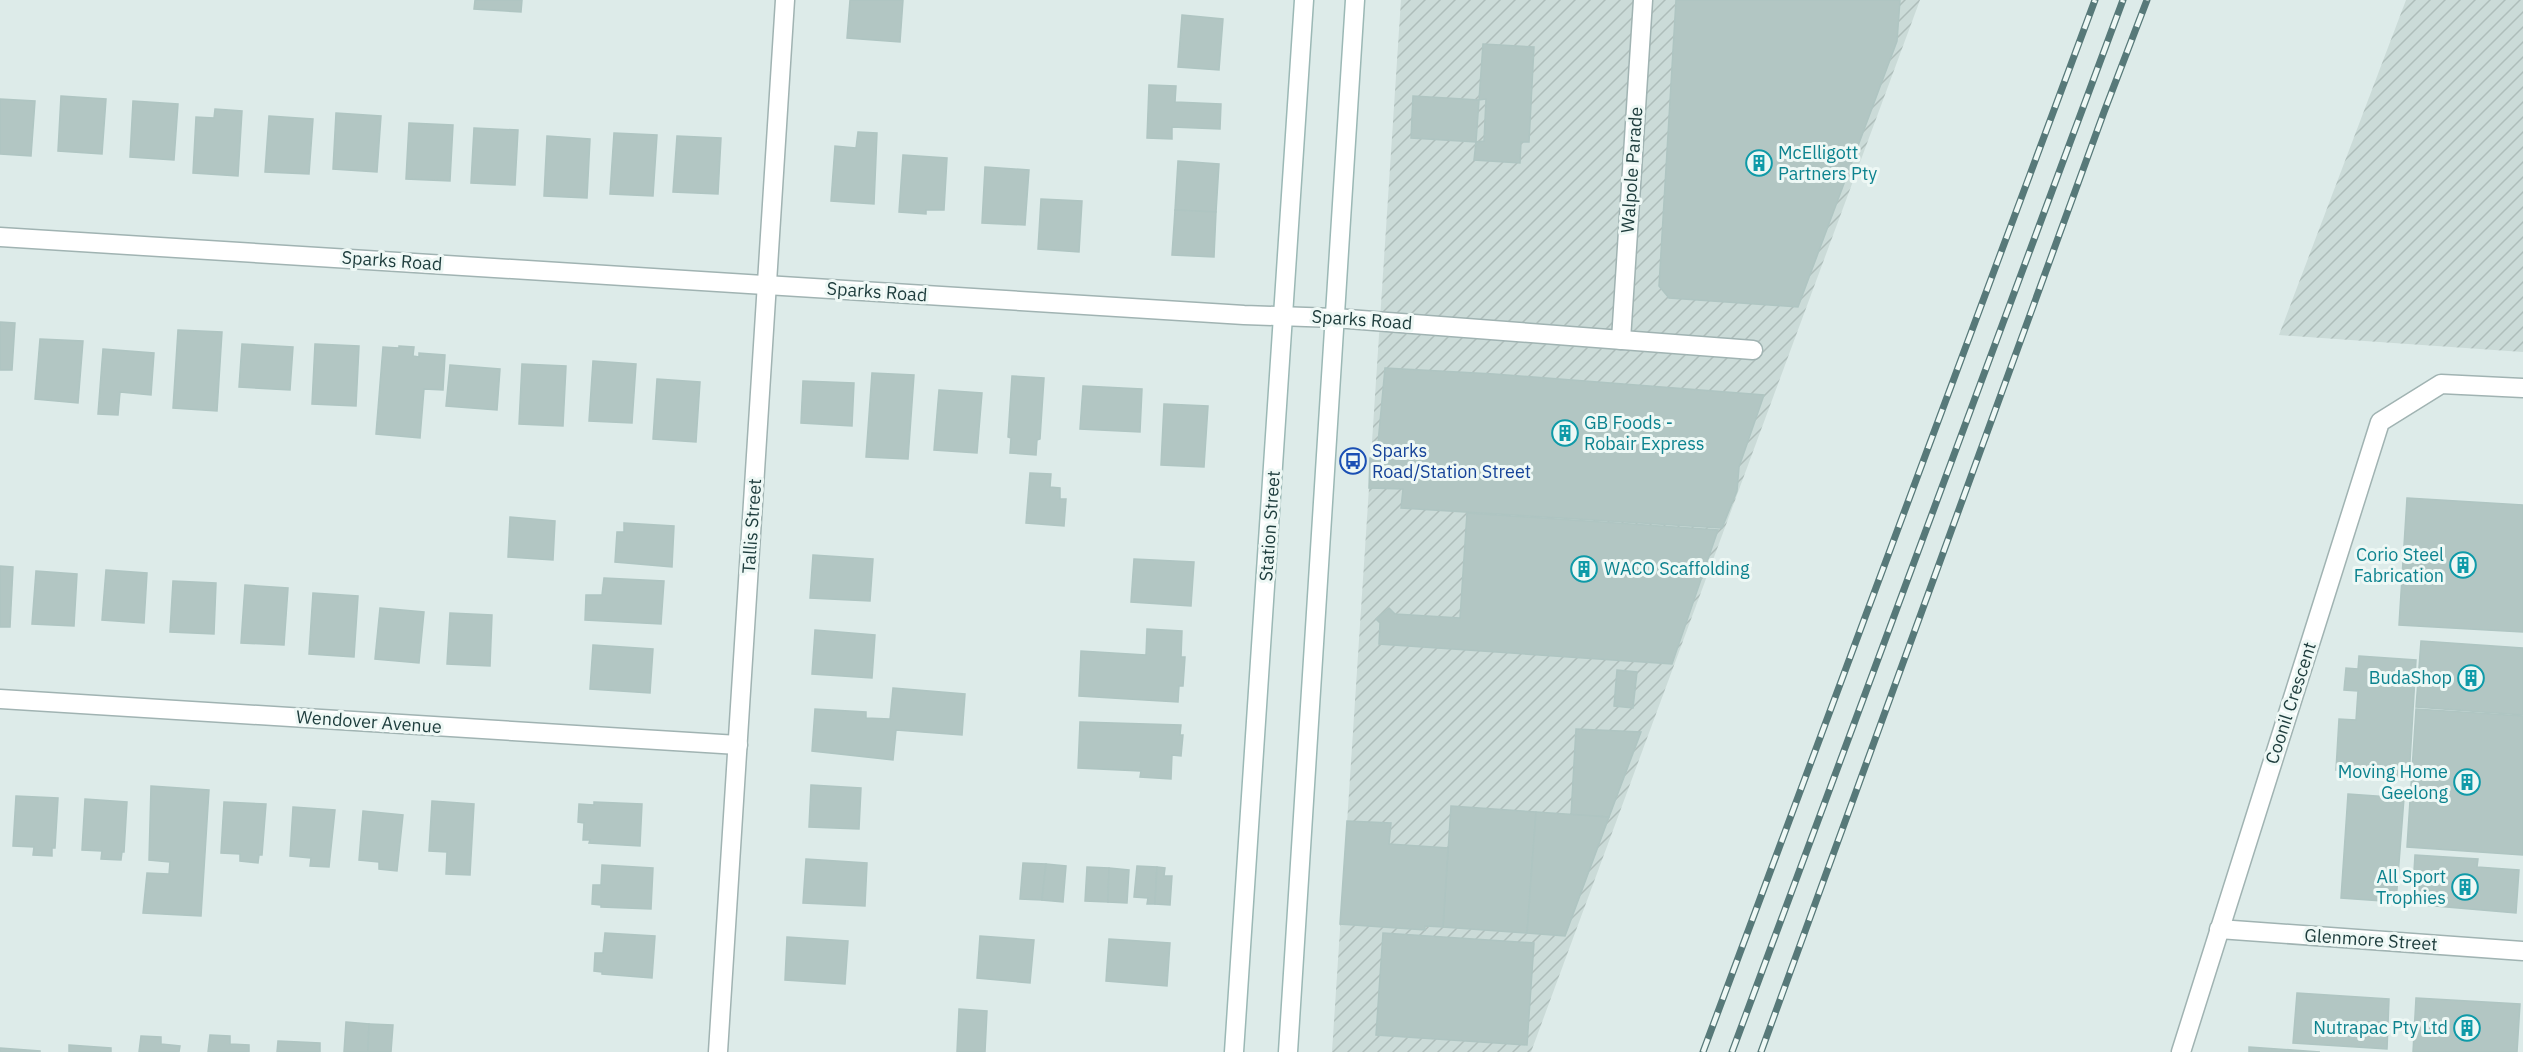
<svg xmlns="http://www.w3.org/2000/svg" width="2523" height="1052" viewBox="0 0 2523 1052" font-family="'IBM Plex Sans',sans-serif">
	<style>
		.industrial { fill: url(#industrial-furrows) }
		.building { fill: #b2c6c3; stroke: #afc5c2; stroke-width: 1.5 }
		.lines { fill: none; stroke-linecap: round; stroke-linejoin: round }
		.minor-casing { stroke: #a0b3b2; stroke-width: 21 }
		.tertiary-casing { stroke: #a0b3b2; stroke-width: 21 }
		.secondary-casing { stroke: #9bb8b5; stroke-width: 21 }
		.minor { stroke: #fff; stroke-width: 18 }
		.tertiary { stroke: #fff; stroke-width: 18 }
		.secondary { stroke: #fff; stroke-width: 18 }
		.rail-casing { stroke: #577979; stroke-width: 7 }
		.rail { stroke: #eef8f5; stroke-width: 4.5; stroke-dasharray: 14; stroke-linecap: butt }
		.labels { text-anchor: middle; stroke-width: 6; stroke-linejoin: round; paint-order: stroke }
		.culture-label { font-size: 18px; fill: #0d838f; stroke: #eef8f5; text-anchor: end }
		.street-label { font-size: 18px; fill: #1d3c3c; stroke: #eef8f5 }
		.transit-label { font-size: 18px; fill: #164399; stroke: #eef8f5; text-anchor: start }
	</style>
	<defs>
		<pattern id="industrial-furrows" width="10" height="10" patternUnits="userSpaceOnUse" patternTransform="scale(1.5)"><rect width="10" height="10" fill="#cbdbd8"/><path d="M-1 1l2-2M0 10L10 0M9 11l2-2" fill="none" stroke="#aebdba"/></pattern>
	</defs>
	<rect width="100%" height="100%" fill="#ddebe9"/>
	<g class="industrial">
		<path d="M 1401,0 L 1920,0 L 1531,1052 L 1332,1052 Z"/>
		<path d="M 2406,0 L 2523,0 L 2523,352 L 2279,335 Z"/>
	</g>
	<g class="building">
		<path d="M 475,0 L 522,0 L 521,12 L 474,9 Z"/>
		<path d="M 850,0 L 903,0 L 900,42 L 847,38 Z"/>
		<path d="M 1676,0 L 1900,0 L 1897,41 L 1798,307 L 1669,298 L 1659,286 Z"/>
		<path d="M 1182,15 L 1223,19 L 1219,70 L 1178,67 Z"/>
		<path d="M 1483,44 L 1534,47 L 1529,142 L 1521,142 L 1520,163 L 1474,160 L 1476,142 L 1484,141 L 1486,99 L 1479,100 Z"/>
		<path d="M 1149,85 L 1176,86 L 1175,102 L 1221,104 L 1220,129 L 1172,127 L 1172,139 L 1147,138 Z"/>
		<path d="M 61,96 L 106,99 L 102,154 L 58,151 Z"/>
		<path d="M 1413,96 L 1479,100 L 1476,142 L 1411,138 Z"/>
		<path d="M 0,99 L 35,101 L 31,156 L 0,154 Z"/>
		<path d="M 133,101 L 178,104 L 174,160 L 130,157 Z"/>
		<path d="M 215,109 L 242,111 L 238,176 L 193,173 L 196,117 L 214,118 Z"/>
		<path d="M 336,113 L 381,116 L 377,172 L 333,169 Z"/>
		<path d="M 269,116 L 313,119 L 309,174 L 265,172 Z"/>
		<path d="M 409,123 L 453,125 L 450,181 L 406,179 Z"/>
		<path d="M 474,128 L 518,130 L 515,185 L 471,183 Z"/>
		<path d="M 858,132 L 877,133 L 874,204 L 831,201 L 835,146 L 856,148 Z"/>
		<path d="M 614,133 L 657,135 L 653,196 L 610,194 Z"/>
		<path d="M 547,136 L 590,139 L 587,198 L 544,196 Z"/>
		<path d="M 677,136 L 721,138 L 718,194 L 673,192 Z"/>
		<path d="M 903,155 L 947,158 L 944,210 L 926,210 L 926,214 L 899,212 Z"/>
		<path d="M 1178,161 L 1219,164 L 1216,212 L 1175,210 Z"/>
		<path d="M 985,167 L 1029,170 L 1025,225 L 982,223 Z"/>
		<path d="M 1041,199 L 1082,201 L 1079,252 L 1038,249 Z"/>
		<path d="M 1175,210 L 1216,212 L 1214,257 L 1172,255 Z"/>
		<path d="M 0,322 L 15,323 L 12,370 L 0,370 Z"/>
		<path d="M 178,330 L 222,332 L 217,411 L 173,408 Z"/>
		<path d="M 40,339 L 83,341 L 78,403 L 35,399 Z"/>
		<path d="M 242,344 L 293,347 L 290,390 L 239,387 Z"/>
		<path d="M 315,344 L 359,346 L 356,406 L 312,404 Z"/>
		<path d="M 399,346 L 414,347 L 413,356 L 419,357 L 419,353 L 445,355 L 443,390 L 424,389 L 420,438 L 376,434 L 383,347 L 399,348 Z"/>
		<path d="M 103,349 L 154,353 L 151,395 L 120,392 L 118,415 L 98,414 Z"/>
		<path d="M 593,361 L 636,364 L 632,423 L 589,421 Z"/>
		<path d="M 522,364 L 566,366 L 563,426 L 519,424 Z"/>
		<path d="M 450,365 L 500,369 L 497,410 L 446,406 Z"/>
		<path d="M 1385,368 L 1494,374 L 1764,395 L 1739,467 L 1737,491 L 1722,528 L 1401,508 L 1403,489 L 1369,488 L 1370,458 L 1379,458 L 1377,454 Z"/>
		<path d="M 872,373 L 914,375 L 908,459 L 866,457 Z"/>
		<path d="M 1012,376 L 1044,378 L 1040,439 L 1037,440 L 1036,455 L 1010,453 L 1011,438 L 1008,437 Z"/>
		<path d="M 657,379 L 700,382 L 696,442 L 653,439 Z"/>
		<path d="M 803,381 L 854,383 L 852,426 L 801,423 Z"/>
		<path d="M 1083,386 L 1142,389 L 1140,432 L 1080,429 Z"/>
		<path d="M 939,390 L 982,393 L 977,453 L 934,450 Z"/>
		<path d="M 1164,404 L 1208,406 L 1204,467 L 1161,465 Z"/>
		<path d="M 1030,473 L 1051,474 L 1050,487 L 1060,488 L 1060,499 L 1066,499 L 1064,526 L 1026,523 Z"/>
		<path d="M 2407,498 L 2523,505 L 2523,632 L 2399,625 Z"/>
		<path d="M 1467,513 L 1718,530 L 1672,664 L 1379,644 L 1380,623 L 1376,619 L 1389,608 L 1395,614 L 1460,618 Z"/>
		<path d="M 510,517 L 555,521 L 553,560 L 508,557 Z"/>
		<path d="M 624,523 L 674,526 L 672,567 L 615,562 L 617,532 L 624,532 Z"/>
		<path d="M 813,555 L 873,559 L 870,601 L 810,598 Z"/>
		<path d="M 1134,559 L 1194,562 L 1191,606 L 1131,602 Z"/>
		<path d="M 0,566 L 13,567 L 10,627 L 0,627 Z"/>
		<path d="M 106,570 L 147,573 L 144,623 L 102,620 Z"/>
		<path d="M 36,571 L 77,574 L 74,626 L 32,624 Z"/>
		<path d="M 604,578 L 664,581 L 661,624 L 585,620 L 586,595 L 602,595 Z"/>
		<path d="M 173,581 L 216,583 L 214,634 L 170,632 Z"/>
		<path d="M 245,585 L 288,588 L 284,645 L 241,643 Z"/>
		<path d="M 313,593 L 358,596 L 354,657 L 309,654 Z"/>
		<path d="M 380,608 L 424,612 L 419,663 L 375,659 Z"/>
		<path d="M 450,613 L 492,615 L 490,666 L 447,664 Z"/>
		<path d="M 1147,629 L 1182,631 L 1181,657 L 1185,657 L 1183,686 L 1179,686 L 1178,702 L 1079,696 L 1081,651 L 1146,655 Z"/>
		<path d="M 815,630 L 875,635 L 872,678 L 812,674 Z"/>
		<path d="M 2421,641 L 2523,648 L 2523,715 L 2416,707 Z"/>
		<path d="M 593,645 L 653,649 L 650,693 L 590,689 Z"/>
		<path d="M 2359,656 L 2416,660 L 2409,778 L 2352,774 L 2352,772 L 2336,770 L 2339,719 L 2356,720 L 2358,691 L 2344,690 L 2346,668 L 2358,669 Z"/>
		<path d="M 1617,670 L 1637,672 L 1633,708 L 1614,706 Z"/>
		<path d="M 893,688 L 965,694 L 962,735 L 896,730 L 893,760 L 812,751 L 815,709 L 866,712 L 866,718 L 890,719 Z"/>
		<path d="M 2416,709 L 2523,716 L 2523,855 L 2407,847 Z"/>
		<path d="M 1080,722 L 1181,725 L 1180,735 L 1183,735 L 1181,756 L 1172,755 L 1171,779 L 1140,777 L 1141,771 L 1078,768 Z"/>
		<path d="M 1576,729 L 1641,732 L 1609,817 L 1571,815 Z"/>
		<path d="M 811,785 L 861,788 L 859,829 L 809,827 Z"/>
		<path d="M 151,786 L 209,790 L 201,916 L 143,913 L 147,873 L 169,874 L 170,862 L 149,860 Z"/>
		<path d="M 2348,794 L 2404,798 L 2396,902 L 2341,898 Z"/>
		<path d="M 16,796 L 58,798 L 55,848 L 52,848 L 52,856 L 33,855 L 34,847 L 13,846 Z"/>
		<path d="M 85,799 L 127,802 L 124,852 L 122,852 L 121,860 L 101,859 L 102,851 L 82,850 Z"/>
		<path d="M 432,801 L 474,804 L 470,875 L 446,874 L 447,852 L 429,851 Z"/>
		<path d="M 224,802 L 266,804 L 262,855 L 259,855 L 258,863 L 240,861 L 240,854 L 221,853 Z"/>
		<path d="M 594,802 L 642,804 L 640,846 L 589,843 L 590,840 L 583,840 L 584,823 L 578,822 L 579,804 L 594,805 Z"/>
		<path d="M 1451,806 L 1536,812 L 1527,933 L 1443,927 Z"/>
		<path d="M 293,807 L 335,810 L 329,867 L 310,866 L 311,858 L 290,856 Z"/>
		<path d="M 363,811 L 403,815 L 397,871 L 379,869 L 379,862 L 359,860 Z"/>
		<path d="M 1536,812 L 1609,817 L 1565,936 L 1527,933 Z"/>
		<path d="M 1347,821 L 1391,823 L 1389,844 L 1448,848 L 1443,927 L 1425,926 L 1425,930 L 1340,924 Z"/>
		<path d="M 2415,855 L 2478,859 L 2477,867 L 2519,870 L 2516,913 L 2412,904 Z"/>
		<path d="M 806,859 L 867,863 L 865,906 L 803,903 Z"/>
		<path d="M 1023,863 L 1046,864 L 1042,900 L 1020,899 Z"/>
		<path d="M 1046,864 L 1066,866 L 1063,902 L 1042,900 Z"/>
		<path d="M 602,865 L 653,868 L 651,909 L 601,907 L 601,905 L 592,904 L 593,885 L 601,885 Z"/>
		<path d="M 1137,866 L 1157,867 L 1155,904 L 1147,904 L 1148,898 L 1134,897 Z"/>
		<path d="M 1087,867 L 1109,868 L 1108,902 L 1085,901 Z"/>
		<path d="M 1157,867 L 1165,868 L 1164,876 L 1172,876 L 1170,905 L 1155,904 Z"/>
		<path d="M 1109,868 L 1129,870 L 1127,903 L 1108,902 Z"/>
		<path d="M 605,933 L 655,936 L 652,978 L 602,974 L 602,972 L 594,971 L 595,953 L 603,953 Z"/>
		<path d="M 1383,933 L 1534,943 L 1527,1045 L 1376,1035 Z"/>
		<path d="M 980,936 L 1034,940 L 1030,983 L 977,978 Z"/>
		<path d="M 787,937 L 848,941 L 845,984 L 785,980 Z"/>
		<path d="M 1109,939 L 1170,943 L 1167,986 L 1106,981 Z"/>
		<path d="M 2297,993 L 2389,999 L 2387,1049 L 2293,1043 Z"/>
		<path d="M 2416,998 L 2520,1004 L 2517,1052 L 2413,1052 Z"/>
		<path d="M 959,1009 L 987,1011 L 985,1052 L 957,1052 Z"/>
		<path d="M 346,1022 L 369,1024 L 368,1052 L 344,1052 Z"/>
		<path d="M 369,1024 L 393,1025 L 391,1052 L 368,1052 Z"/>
		<path d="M 210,1035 L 230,1036 L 230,1044 L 249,1045 L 249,1052 L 208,1052 Z"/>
		<path d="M 141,1036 L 161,1037 L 161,1044 L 180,1046 L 179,1052 L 139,1052 Z"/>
		<path d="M 278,1041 L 320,1043 L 320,1052 L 277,1052 Z"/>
		<path d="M 69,1045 L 111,1048 L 111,1052 L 69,1052 Z"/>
		<path d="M 2249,1047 L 2320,1052 L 2249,1052 Z"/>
		<path d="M 0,1048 L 40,1051 L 40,1052 L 0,1052 Z"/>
	</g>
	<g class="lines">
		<g class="minor-casing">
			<g id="minor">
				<path d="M 1335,318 L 1753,350"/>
				<path d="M 1621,340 L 1643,0"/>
				<path d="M 0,699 L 738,745"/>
				<path d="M 2219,929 L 2523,951"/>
				<path d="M 718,1052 L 785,0"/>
				<path d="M 2181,1052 L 2380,422 L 2441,384 L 2523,388"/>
			</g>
		</g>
		<g class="tertiary-casing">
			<path id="tertiary" d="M 0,237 L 1244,315 L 1335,318"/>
		</g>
		<g class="secondary-casing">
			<g id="secondary">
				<path d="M 1234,1052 L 1304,0"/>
				<path d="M 1288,1052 L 1355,0"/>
			</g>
		</g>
		<use href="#minor" class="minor"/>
		<use href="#tertiary" class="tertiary"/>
		<use href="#secondary" class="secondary"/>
		<g class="rail-casing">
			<g id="rail">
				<path d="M 1703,1052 L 2095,0"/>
				<path d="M 1732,1052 L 2123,0"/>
				<path d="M 1761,1052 L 2104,112 L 2147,0"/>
			</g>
		</g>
		<use href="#rail" class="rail"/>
	</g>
	<defs>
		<g id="building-ring" transform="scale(1.35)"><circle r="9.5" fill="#eef8f5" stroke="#0f9aa8" stroke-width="1.5"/><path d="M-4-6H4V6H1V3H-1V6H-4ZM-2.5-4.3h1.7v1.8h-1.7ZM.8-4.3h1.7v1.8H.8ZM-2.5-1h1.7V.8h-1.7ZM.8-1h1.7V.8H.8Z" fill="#0f9aa8"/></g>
		<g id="bus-ring" transform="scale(1.35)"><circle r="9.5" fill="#eef8f5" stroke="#1a4fb4" stroke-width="1.5"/><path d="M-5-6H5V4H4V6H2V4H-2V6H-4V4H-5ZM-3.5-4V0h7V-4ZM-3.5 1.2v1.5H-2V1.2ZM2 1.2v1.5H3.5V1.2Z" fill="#1a4fb4"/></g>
	</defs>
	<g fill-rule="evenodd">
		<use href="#building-ring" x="1759" y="163"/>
		<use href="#building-ring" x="1565" y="433"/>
		<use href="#bus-ring" x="1353" y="461"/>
		<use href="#building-ring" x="2463" y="565"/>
		<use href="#building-ring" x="1584" y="569"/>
		<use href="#building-ring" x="2471" y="678"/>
		<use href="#building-ring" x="2467" y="782"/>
		<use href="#building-ring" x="2465" y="887"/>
		<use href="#building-ring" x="2467" y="1028"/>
	</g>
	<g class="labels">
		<g class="culture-label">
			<text x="1778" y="159" text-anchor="start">McElligott<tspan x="1778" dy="21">Partners Pty</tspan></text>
			<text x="1584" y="429" text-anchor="start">GB Foods -<tspan x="1584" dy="21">Robair Express</tspan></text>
			<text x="2444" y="561">Corio Steel<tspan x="2444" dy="21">Fabrication</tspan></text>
			<text x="1604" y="575" text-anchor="start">WACO Scaffolding</text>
			<text x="2452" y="684">BudaShop</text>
			<text x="2448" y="778">Moving Home<tspan x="2448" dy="21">Geelong</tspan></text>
			<text x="2446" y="883">All Sport<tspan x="2446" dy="21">Trophies</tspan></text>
			<text x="2448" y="1034">Nutrapac Pty Ltd</text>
		</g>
		<g class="street-label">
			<text transform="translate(1632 170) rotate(-86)" y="6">Walpole Parade</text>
			<text transform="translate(392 261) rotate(4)" y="6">Sparks Road</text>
			<text transform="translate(877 292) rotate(4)" y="6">Sparks Road</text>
			<text transform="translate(1362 320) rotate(4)" y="6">Sparks Road</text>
			<text transform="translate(752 526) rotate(-86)" y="6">Tallis Street</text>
			<text transform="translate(1270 526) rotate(-86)" y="6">Station Street</text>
			<text transform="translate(2291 703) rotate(-72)" y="6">Coonil Crescent</text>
			<text transform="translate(369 722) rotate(4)" y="6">Wendover Avenue</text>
			<text transform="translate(2371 940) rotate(4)" y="6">Glenmore Street</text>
		</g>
		<g class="transit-label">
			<text x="1372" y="457">Sparks<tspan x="1372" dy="21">Road/Station Street</tspan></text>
		</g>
	</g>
</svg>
